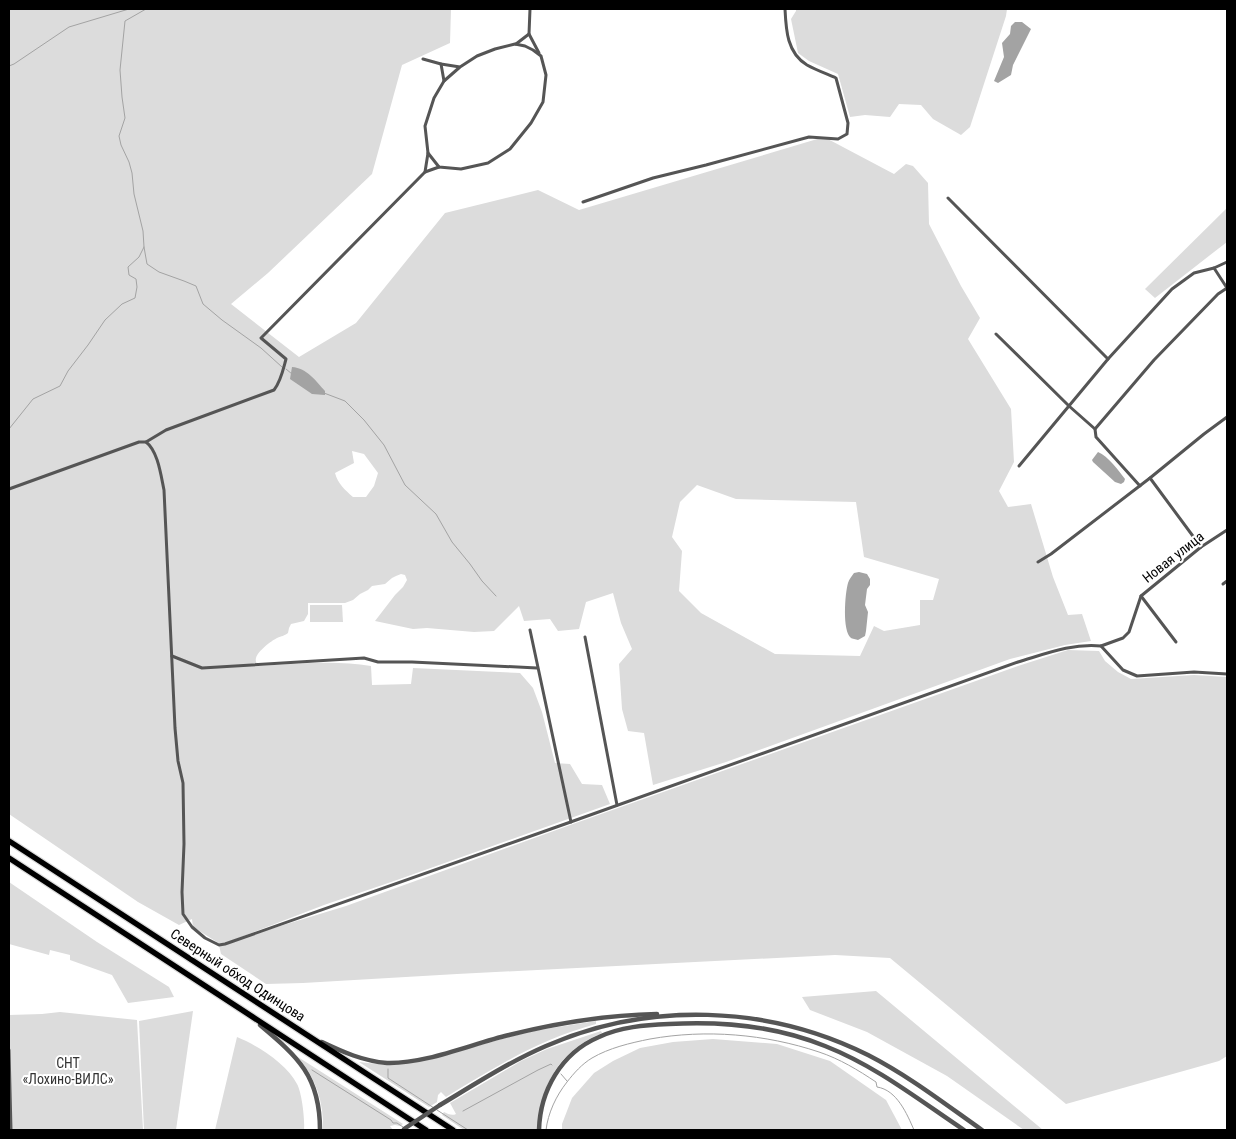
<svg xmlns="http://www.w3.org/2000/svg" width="1236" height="1139" viewBox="0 0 1236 1139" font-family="'Roboto Condensed',sans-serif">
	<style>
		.green { fill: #dcdcdc; fill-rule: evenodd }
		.water { fill: #a3a3a3 }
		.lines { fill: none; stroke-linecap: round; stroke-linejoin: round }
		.stream { stroke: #a3a3a3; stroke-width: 1 }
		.trunk-casing { stroke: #dbdbdb; stroke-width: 8 }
		.minor { stroke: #555; stroke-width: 3 }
		.tertiary { stroke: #555; stroke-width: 4.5 }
		.trunk { stroke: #000; stroke-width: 5.5 }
		.tertiary-bridge { stroke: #555; stroke-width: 4.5 }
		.labels { text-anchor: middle; stroke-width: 4; stroke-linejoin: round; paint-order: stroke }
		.street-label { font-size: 14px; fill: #000; stroke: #fff }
		.park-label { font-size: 14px; fill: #333; stroke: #fff }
	</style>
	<rect width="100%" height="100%" fill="#fff"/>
	<g class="green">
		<path d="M 9,9 L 451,9 L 450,43 L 402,65 L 372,174 L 268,273 L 231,304 L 299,357 L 356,323 L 445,213 L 538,190 L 579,210 L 824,137 L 894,174 L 906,164 L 913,166 L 928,183 L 929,224 L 961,286 L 980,318 L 968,339 L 1011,409 L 1014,462 L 999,491 L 1008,507 L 1031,504 L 1053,577 L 1068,615 L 1082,614 L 1091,641 L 1065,645 L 1010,659 L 726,762 L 653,785 L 644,733 L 628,731 L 622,709 L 619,664 L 632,649 L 621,623 L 613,593 L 586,602 L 579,629 L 558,631 L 550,619 L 524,621 L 519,606 L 494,631 L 474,632 L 427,628 L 413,629 L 375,621 L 395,595 L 403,587 L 407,580 L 405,575 L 401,574 L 396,576 L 392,578 L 385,584 L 372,586 L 368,590 L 360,594 L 353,600 L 345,603 L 308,603 L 308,614 L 304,621 L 291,624 L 289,628 L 288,633 C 284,636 282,636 277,638 C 271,641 258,651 256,658 C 255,662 257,663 258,666 C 295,664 335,660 371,666 L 372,685 L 411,684 L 413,668 L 520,673 L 533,688 L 542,712 L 555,763 L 570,764 L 582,784 L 602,785 L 610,804 L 397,880 L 324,905 L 228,942 L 346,906 L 573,824 L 1018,666 L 1068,650 L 1099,651 L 1105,661 L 1118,672 L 1131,679 L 1194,675 L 1227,677 L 1227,1056 L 1219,1061 L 1066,1104 L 890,958 L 835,955 L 457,974 L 303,983 L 266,984 L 221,954 L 219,945 L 220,944 L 193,927 L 192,919 L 179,925 L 138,902 L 9,814 ZM 352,451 L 364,454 L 378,473 L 374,486 L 366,497 L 353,497 C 345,490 338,484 335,473 L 354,463 ZM 697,485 L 736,499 L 856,502 L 864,557 L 939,579 L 933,600 L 920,600 L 920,625 L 884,631 L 874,626 L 860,656 L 775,654 L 701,613 L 679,591 L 682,551 L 672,537 L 680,502 Z"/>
		<path d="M 796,9 L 1007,9 L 1006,16 L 970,127 L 961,135 L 933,119 L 921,105 L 899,104 L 890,117 L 865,115 L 850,117 L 838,74 L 809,61 L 798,53 L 791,19 L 796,11 Z"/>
		<path d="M 1227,208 L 1227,242 L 1214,252 L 1155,298 L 1145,289 Z"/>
		<path d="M 310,605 L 342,605 L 343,622 L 310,622 Z"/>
		<path d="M 9,882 L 97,942 L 169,987 L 174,997 L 128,1003 L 112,975 L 70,960 L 70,955 L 50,950 L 49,955 L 9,944 Z"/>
		<path d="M 876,991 L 1043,1130 L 1024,1130 L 947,1076 L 867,1032 L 810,1010 L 802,997 Z"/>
		<path d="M 193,1011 L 176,1130 L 144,1130 L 139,1021 Z"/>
		<path d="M 60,1012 L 137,1020 L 143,1130 L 9,1130 L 9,1015 L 42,1014 Z"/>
		<path d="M 596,1021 L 596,1024 C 540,1039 495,1067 446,1097 L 441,1092 L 438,1095 L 437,1102 L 429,1107 L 359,1062 L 386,1065 L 411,1063 L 441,1056 L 509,1037 L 539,1030 Z"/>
		<path d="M 601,1031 L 602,1033 C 558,1051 541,1085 537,1130 L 464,1130 L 442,1115 L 444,1112 C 448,1114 452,1116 456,1114 L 450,1103 L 521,1061 L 547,1049 Z"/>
		<path d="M 237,1037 C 257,1045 287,1064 297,1084 C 302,1093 305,1120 304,1130 L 215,1130 Z"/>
		<path d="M 713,1039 L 777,1044 L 830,1061 L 886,1100 L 902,1130 L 562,1130 L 562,1124 L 572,1098 L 594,1073 L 613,1061 L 640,1048 L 673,1042 Z"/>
		<path d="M 298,1057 L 403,1124 L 400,1126 L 395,1125 L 390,1126 L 393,1130 L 323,1130 C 324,1103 316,1078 298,1057 Z"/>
	</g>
	<g class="water">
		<path d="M 1015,22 L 1022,22 L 1031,29 L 1013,65 L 1011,75 L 998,83 L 994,81 L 1004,57 L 1002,43 L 1010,34 L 1011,26 Z"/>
		<path d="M 292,367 C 307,368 316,381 325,391 L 325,395 L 312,394 L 290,379 Z"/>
		<path d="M 1098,452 C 1108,456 1119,471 1125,479 L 1124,482 L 1121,484 L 1115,482 L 1093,462 L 1092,460 Z"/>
		<path d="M 859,572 L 867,574 L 870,579 L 870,585 L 867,589 L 865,605 L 868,612 L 866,631 L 865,636 L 858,640 C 856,639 852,639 851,638 C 842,631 845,593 848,583 C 849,579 852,576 854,573 Z"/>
	</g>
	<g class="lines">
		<g class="stream">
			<path d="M 9,66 L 14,64 L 69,27 L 129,9"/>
			<path d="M 144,247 L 147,264 L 159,272 L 184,281 L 196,286 L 203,304 L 222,320 L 261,348 L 282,367"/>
			<path d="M 286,369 L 292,374"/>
			<path d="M 324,393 L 345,401 L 364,420 L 384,445 L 405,485 L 436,514 L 452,542 L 470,564 L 482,581 L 496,596"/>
			<path d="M 9,429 L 33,399 L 60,386 L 68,371 L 88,345 L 105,320 L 122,304 L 135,298 L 137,287 L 136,279 L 129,275 L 128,267 L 139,257 L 144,247 L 143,231 L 134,194 L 132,173 L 129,162 L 121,145 L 119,136 L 125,118 L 122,97 L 120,70 L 125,21 L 146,9"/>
			<path d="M 388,1069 L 388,1078 L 434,1108"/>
			<path d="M 312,1070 L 391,1120 L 393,1123 L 397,1123 L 403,1127"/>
			<path d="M 561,1074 L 567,1081"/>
			<path d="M 437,1110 L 468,1130"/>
			<path d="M 463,1111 L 538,1070 L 551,1064 L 552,1065"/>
			<path d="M 546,1130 C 548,1113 556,1096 567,1082 C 574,1073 582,1064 592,1058 C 609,1048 630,1043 650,1039 C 706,1029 765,1034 819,1052 C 840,1059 858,1070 876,1082 L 877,1087 C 897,1090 907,1114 914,1130"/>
		</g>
		<g class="trunk-casing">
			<g id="trunk">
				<path d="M 9,841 L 453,1130"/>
				<path d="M 9,858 L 426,1130"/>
			</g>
		</g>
		<g class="minor">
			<path d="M 530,9 L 529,34 L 539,53"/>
			<path d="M 516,44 L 529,34"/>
			<path d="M 423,59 L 441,64 L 460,67 L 477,56 L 495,49 L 515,44 L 525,46 L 533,50 L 541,56 L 546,75 L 543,102 L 531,123 L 510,149 L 488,163 L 461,169 L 439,167 L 428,153 L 425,126 L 434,98 L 444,81 L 460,67"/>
			<path d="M 441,64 L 444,81"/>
			<path d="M 425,172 L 428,153"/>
			<path d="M 948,198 L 1108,359"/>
			<path d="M 583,202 L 653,178 L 706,165 L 809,137 L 838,139 L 847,134 L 848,123 L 836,78 C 827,74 816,70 807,65 C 787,53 786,30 785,9"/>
			<path d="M 1214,268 L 1227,288"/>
			<path d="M 996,334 L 1069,406 L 1095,429 L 1096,437 L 1140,486"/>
			<path d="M 1095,429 L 1154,360 L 1218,294 L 1227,288"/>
			<path d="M 146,442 C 158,451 161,476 164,490 L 175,728 L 178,761 L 183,783 L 184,844 L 182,892 L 183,914 L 192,927 L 205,938 L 219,945 L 225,944 L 565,824 L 1018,662 C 1045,654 1072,643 1101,646 L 1123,670 L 1137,676 L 1194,672 L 1227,674"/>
			<path d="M 1019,466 L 1108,359 L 1172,289 L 1194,273 L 1214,268 L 1227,262"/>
			<path d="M 1150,478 L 1201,547"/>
			<path d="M 9,489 L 139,442 L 146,442 L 166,430 L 274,390 C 281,381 283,370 286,359 L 261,338 L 425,172 L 439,167"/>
			<path d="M 1038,562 L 1051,554 L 1150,478 L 1204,434 L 1227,417"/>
			<path d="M 1223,584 L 1227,581"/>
			<path d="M 1141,596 L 1176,642"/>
			<path d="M 530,630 L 571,822"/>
			<path d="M 585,637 L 617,805"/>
			<path d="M 1101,646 L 1123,638 L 1129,632 L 1141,596 L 1201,547 L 1227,530"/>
			<path d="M 172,656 L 202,668 L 364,658 L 378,662 L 412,662 L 537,668"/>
			<path d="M 9,1050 L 11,1130"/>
		</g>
		<g class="tertiary">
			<path d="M 260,1025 C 298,1057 320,1076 320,1130"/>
			<path d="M 322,1042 C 343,1052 363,1061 387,1063 C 426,1064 471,1044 509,1035 C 557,1023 608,1015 657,1014"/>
			<path d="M 440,1105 C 475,1084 509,1062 546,1046 C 648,1001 768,1005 868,1055 C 909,1076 945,1104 982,1130"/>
			<path d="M 539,1130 C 540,1091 561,1053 599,1037 C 620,1027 645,1025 669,1024 C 721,1021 776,1026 825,1046 C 876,1066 919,1100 964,1130"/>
		</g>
		<use href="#trunk" class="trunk"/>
		<path class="tertiary-bridge" d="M 404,1129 L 440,1105"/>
	</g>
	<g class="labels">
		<g class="street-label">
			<text transform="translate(1173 557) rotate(-38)" y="5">Новая улица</text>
			<text transform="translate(238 975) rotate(33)" y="5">Северный обход Одинцова</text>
		</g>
		<g class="park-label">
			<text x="68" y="1068">СНТ<tspan x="68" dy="16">«Лохино-ВИЛС»</tspan></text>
		</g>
	</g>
	<rect width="1236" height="1139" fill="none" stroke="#000000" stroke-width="20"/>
</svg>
